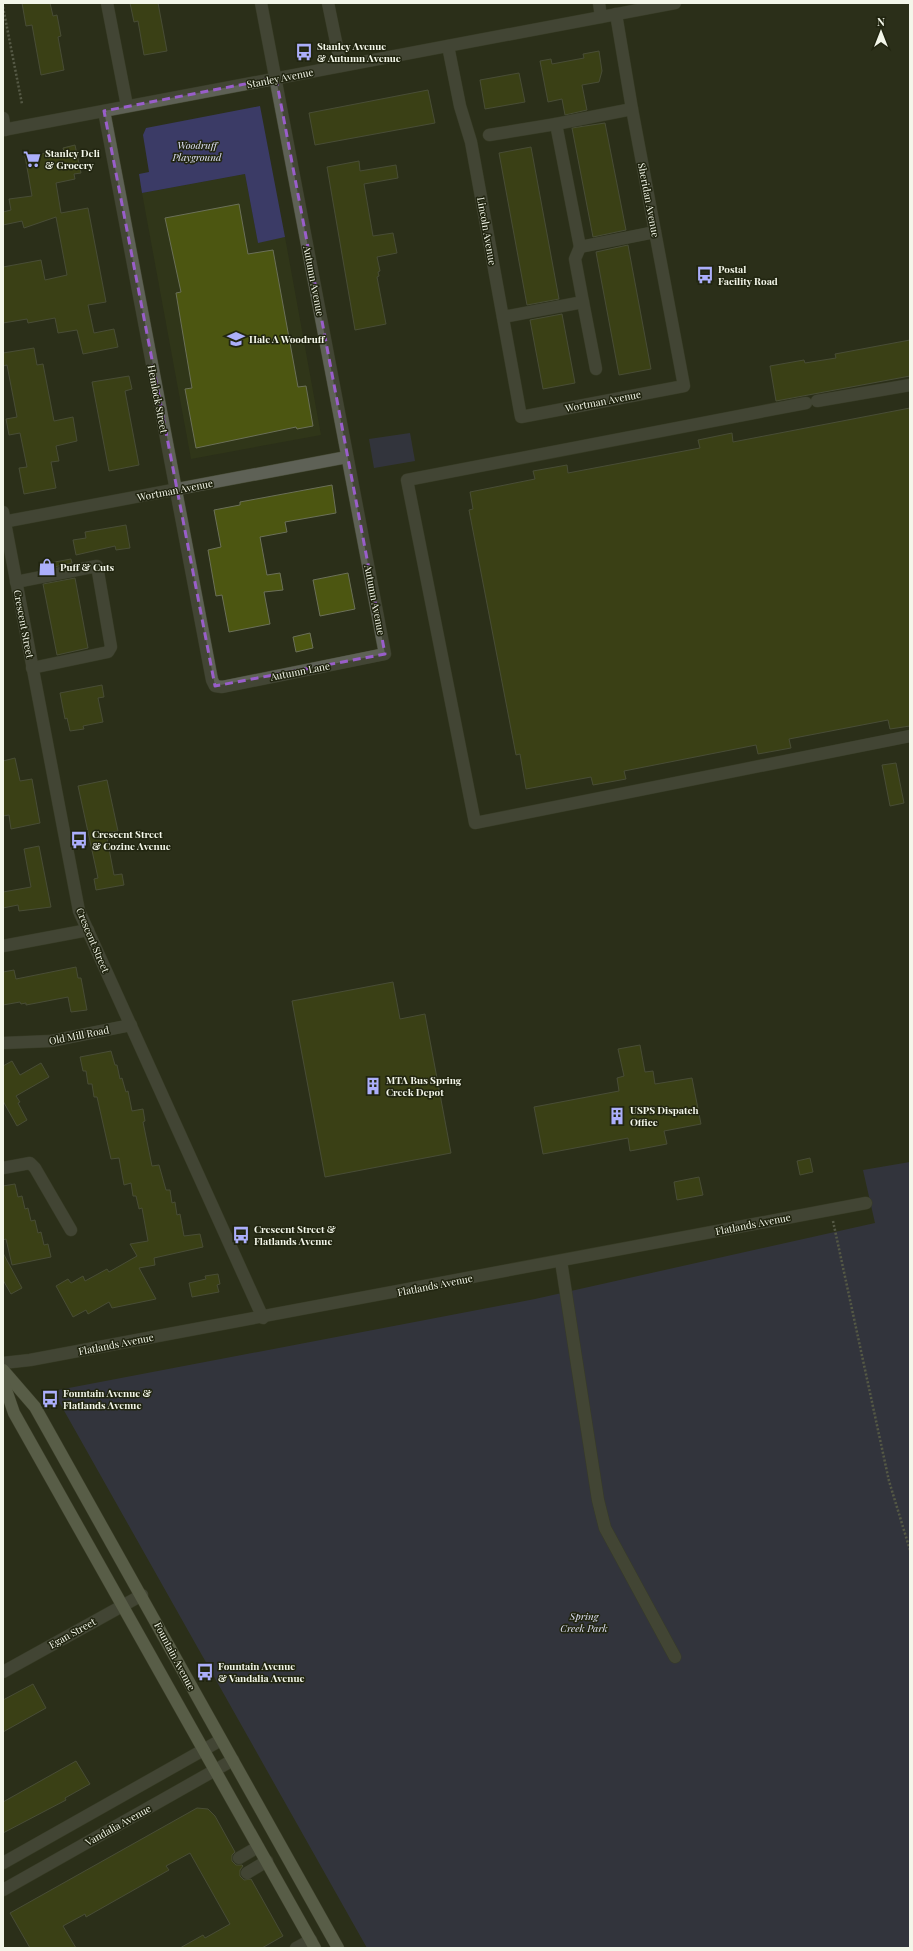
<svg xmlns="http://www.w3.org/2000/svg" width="913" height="1951" viewBox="0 0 913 1951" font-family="'Playfair Display',serif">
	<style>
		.built { fill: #303619 }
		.green { fill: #3b3b66 }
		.building { fill: #4c5611; stroke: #6b7058 }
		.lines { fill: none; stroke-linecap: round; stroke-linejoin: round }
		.minor-casing { stroke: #474b36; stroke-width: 13 }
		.major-casing { stroke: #474b36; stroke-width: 13 }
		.path { stroke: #888c7a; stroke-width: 2.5; stroke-dasharray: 2 2; stroke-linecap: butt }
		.minor { stroke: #5e6156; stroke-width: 12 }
		.major { stroke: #8f947e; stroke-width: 12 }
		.marked { fill: none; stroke: #995eca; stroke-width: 3; stroke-dasharray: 8 5; stroke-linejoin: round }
		.labels { text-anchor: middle; stroke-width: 3; stroke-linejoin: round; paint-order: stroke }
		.poi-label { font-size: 10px; font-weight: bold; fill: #f3f6e9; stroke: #212510; text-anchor: start }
		.street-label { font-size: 10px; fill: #f3f6e9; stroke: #212510 }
		.park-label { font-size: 10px; font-style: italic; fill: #dfe1f6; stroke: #212510 }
	</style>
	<rect width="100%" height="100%" fill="#2b2f19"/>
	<path class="built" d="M 245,174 L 258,242 L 285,237 L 321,435 L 191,459 L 142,193 Z"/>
	<g class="green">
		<path d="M 260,106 L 285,237 L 258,243 L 245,174 L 142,193 L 139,174 L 149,172 L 143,135 L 146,128 Z"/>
		<path d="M 410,433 L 415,461 L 374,468 L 369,439 Z"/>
		<path d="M 910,1162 L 910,1948 L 367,1948 L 53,1391 L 535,1299 L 875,1223 L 863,1170 Z"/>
	</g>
	<g class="building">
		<path d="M 22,3 L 50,3 L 53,16 L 57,15 L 61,36 L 58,37 L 64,70 L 41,75 L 32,25 L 26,26 Z"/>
		<path d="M 130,3 L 158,3 L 167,51 L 144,55 L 138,21 L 134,22 Z"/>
		<path d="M 599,51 L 602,71 L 599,82 L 582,85 L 587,110 L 565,115 L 562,99 L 548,102 L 540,61 L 551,59 L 552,64 L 584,58 L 583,54 Z"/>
		<path d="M 519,73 L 525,102 L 485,109 L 480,80 Z"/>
		<path d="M 428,90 L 435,123 L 315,145 L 309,113 Z"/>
		<path d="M 605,123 L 626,230 L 593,237 L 572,128 Z"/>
		<path d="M 75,145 L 81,173 L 74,174 L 75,179 L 56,183 L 61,213 L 88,208 L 106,302 L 88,305 L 94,333 L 114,329 L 118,347 L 83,354 L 77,330 L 58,333 L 55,318 L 28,323 L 27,319 L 3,323 L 3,267 L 41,260 L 45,280 L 67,275 L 56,217 L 24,228 L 22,221 L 3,225 L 3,212 L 11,210 L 9,199 L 32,196 L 25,156 L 64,151 L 63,148 Z"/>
		<path d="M 531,147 L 559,299 L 527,305 L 499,153 Z"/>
		<path d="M 359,161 L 360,171 L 396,165 L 398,178 L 364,184 L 373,236 L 393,233 L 397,253 L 377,257 L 380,271 L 378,272 L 379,276 L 377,277 L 386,324 L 355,330 L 327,167 Z"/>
		<path d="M 239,204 L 248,254 L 273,250 L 298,387 L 306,386 L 313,426 L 297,429 L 296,427 L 196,448 L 185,389 L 192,388 L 176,293 L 181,292 L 165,218 Z"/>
		<path d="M 628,245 L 651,369 L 619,375 L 596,252 Z"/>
		<path d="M 562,314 L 575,383 L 543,389 L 530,320 Z"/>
		<path d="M 910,340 L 910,376 L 776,401 L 770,366 L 804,360 L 805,363 L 836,358 L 835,354 Z"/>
		<path d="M 34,348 L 37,365 L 43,364 L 54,421 L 73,417 L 77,441 L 56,446 L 59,461 L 51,462 L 56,488 L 24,494 L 19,468 L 27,467 L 20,433 L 9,435 L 6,419 L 17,417 L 7,365 L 3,366 L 3,353 Z"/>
		<path d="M 129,376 L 132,389 L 125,391 L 139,465 L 109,471 L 92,382 Z"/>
		<path d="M 910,408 L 910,726 L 890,729 L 888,720 L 789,739 L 791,748 L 758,754 L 756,745 L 624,771 L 626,779 L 593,785 L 591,777 L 526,789 L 520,754 L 516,755 L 469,510 L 473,509 L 470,492 L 535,479 L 533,471 L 567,465 L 568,473 L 700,448 L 698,440 L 732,433 L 733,442 Z"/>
		<path d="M 332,485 L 336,513 L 285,522 L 287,532 L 260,537 L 267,575 L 280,573 L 283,590 L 264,592 L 270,624 L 229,632 L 222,595 L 216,596 L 208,550 L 221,547 L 214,510 L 240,505 L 240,502 Z"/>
		<path d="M 126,525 L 130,548 L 116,550 L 115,546 L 76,555 L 73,540 L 86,538 L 85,532 Z"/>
		<path d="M 71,559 L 72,563 L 45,569 L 44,564 Z"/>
		<path d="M 348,573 L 355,609 L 320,616 L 313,580 Z"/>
		<path d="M 75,578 L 88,648 L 57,655 L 43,584 Z"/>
		<path d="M 310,633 L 313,648 L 296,652 L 293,637 Z"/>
		<path d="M 102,685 L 104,697 L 98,698 L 103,722 L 83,726 L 84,729 L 70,731 L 67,718 L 65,719 L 60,693 Z"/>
		<path d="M 15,758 L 20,781 L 32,779 L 40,823 L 11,829 L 9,815 L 3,816 L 3,761 Z"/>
		<path d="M 896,763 L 904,803 L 890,806 L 882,765 Z"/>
		<path d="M 107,780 L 118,831 L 106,833 L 114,875 L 122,874 L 124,885 L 96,890 L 94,879 L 98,878 L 78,786 Z"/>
		<path d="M 39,846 L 51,907 L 19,911 L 18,905 L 3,908 L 3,892 L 31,887 L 24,849 Z"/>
		<path d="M 76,967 L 78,978 L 81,978 L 87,1010 L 71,1012 L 68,997 L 26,1005 L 26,1003 L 21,1004 L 20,1002 L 3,1005 L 3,972 L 14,970 L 16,979 Z"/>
		<path d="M 393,982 L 400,1019 L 425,1014 L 451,1153 L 325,1177 L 292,1001 Z"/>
		<path d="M 640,1045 L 645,1072 L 653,1071 L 655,1084 L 692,1078 L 701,1124 L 664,1131 L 667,1144 L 630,1151 L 628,1138 L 543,1154 L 534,1107 L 619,1091 L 617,1078 L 624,1076 L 618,1049 Z"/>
		<path d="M 111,1051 L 115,1065 L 117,1065 L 120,1079 L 122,1078 L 126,1092 L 128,1091 L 132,1111 L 143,1109 L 145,1121 L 143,1122 L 152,1166 L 159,1165 L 166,1190 L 170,1190 L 172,1203 L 175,1202 L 177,1215 L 180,1214 L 184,1236 L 200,1234 L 203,1247 L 154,1258 L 155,1265 L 139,1268 L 156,1299 L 112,1308 L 109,1302 L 88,1314 L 86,1310 L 73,1317 L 56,1286 L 68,1279 L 71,1283 L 83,1276 L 85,1281 L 107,1269 L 109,1272 L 137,1256 L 130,1244 L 148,1241 L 142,1208 L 139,1209 L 136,1196 L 133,1196 L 131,1183 L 124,1185 L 119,1158 L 111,1159 L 97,1097 L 94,1097 L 92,1084 L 88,1084 L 86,1071 L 83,1071 L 80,1057 Z"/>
		<path d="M 12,1061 L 20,1075 L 41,1063 L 49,1077 L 16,1096 L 20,1102 L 18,1103 L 27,1120 L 17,1126 L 3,1101 L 3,1066 Z"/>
		<path d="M 810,1158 L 813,1172 L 800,1175 L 797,1161 Z"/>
		<path d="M 699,1177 L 703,1195 L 677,1200 L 674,1182 Z"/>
		<path d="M 15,1184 L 18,1197 L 22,1196 L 25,1209 L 28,1208 L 31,1221 L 35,1220 L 38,1233 L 41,1232 L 44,1245 L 48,1244 L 51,1257 L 12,1265 L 6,1239 L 3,1240 L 3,1186 Z"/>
		<path d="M 3,1253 L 22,1288 L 11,1294 L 3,1280 Z"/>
		<path d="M 218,1274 L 220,1284 L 217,1285 L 219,1292 L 192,1297 L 189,1283 L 206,1279 L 205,1276 Z"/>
		<path d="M 33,1684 L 46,1708 L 3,1732 L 3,1700 Z"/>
		<path d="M 76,1761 L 90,1784 L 65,1798 L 66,1800 L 3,1833 L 3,1802 Z"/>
		<path d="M 197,1808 L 208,1809 L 215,1816 L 235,1852 L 232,1855 L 232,1861 L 236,1865 L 242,1865 L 243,1866 L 240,1870 L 240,1876 L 244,1880 L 251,1879 L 283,1936 L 262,1948 L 180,1948 L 203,1935 L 205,1938 L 230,1924 L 190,1853 L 166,1866 L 169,1870 L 86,1917 L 85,1914 L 63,1926 L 76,1948 L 30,1948 L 10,1913 Z"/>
	</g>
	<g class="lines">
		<g class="minor-casing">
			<g id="minor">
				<path d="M 107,3 L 127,106"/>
				<path d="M 328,3 L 341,66"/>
				<path d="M 599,3 L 601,17"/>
				<path d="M 448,46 L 460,106 L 471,142 L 521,417 L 684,386 L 632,109 L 616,14"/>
				<path d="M 632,109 L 556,124 L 580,247 L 655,232"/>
				<path d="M 104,111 L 212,680 L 215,686 L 222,687 L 385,654 L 261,3"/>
				<path d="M 3,118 L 5,130"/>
				<path d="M 3,130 L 675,3"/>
				<path d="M 489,135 L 556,124"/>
				<path d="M 583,302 L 596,369"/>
				<path d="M 503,317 L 583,302 L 575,259 L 580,247"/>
				<path d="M 817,401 L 910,385"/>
				<path d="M 806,403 L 407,480 L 475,823 L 910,736"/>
				<path d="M 3,512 L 79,911 L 263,1318"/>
				<path d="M 3,522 L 347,457"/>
				<path d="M 16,582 L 97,566 L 111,647 L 108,652 L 32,668"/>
				<path d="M 3,946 L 88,930"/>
				<path d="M 3,1043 L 51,1041 L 131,1025"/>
				<path d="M 3,1168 L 30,1163 L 35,1168 L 71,1230"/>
				<path d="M 561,1261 L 598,1500 L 605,1528 L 675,1657"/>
				<path d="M 3,1363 L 30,1360 L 866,1203"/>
				<path d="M 3,1672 L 142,1595"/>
				<path d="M 239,1858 L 258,1847"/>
				<path d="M 3,1863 L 221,1740"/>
				<path d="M 247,1873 L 267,1861"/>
				<path d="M 3,1890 L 233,1760"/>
				<path d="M 296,1948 L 311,1940"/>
			</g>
		</g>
		<g class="major-casing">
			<g id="major">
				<path d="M 3,1370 L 35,1407 L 338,1948"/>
				<path d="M 3,1381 L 14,1413 L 315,1948"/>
			</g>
		</g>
		<g class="path">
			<path d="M 3,7 L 22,104"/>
			<path d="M 833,1221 L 889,1481 L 910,1550"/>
		</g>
		<use href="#minor" class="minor"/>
		<use href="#major" class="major"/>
	</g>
	<path d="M0 0H913V1951H0ZM 276,78 L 385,654 L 215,686 L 104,111 Z" fill="#2b2f19" fill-opacity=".55" fill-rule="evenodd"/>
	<path class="marked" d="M 276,78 L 385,654 L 215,686 L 104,111 Z"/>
	<defs>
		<g id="bus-bare" transform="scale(1.38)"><path d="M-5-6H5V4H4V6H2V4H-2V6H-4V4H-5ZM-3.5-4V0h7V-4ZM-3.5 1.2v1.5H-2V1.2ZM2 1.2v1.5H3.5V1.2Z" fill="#acaffb" stroke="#212510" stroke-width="2.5" paint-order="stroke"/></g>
		<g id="supermarket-bare" transform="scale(1.38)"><path d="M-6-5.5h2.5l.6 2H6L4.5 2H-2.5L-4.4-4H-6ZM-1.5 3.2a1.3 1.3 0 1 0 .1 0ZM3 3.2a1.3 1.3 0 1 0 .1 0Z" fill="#acaffb" stroke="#212510" stroke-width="2.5" paint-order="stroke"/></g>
		<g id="school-bare" transform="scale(1.38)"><path d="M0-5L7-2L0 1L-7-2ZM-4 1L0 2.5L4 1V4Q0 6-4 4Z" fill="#acaffb" stroke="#212510" stroke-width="2.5" paint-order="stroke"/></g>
		<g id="shop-bare" transform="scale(1.38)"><path d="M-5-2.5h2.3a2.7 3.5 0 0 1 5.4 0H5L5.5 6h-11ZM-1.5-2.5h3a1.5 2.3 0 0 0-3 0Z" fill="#acaffb" stroke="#212510" stroke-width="2.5" paint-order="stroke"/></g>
		<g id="building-bare" transform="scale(1.38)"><path d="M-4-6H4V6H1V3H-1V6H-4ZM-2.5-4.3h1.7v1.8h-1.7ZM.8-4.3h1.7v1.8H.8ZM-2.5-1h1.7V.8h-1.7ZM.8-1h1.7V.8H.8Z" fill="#acaffb" stroke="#212510" stroke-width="2.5" paint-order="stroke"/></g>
	</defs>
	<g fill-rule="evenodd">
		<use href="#bus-bare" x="304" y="52"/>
		<use href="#supermarket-bare" x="32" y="159"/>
		<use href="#bus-bare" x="705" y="275"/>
		<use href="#school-bare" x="236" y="339"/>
		<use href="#shop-bare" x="47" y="567"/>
		<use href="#bus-bare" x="79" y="840"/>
		<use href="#building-bare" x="373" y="1086"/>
		<use href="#building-bare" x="617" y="1116"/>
		<use href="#bus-bare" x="241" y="1235"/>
		<use href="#bus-bare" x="50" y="1399"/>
		<use href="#bus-bare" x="205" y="1672"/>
	</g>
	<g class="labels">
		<g class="poi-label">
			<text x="317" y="50">Stanley Avenue<tspan x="317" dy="12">&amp; Autumn Avenue</tspan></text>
			<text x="45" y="157">Stanley Deli<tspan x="45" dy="12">&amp; Grocery</tspan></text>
			<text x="718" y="273">Postal<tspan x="718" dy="12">Facility Road</tspan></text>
			<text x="249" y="343">Hale A Woodruff</text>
			<text x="60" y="571">Puff &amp; Cuts</text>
			<text x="92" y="838">Crescent Street<tspan x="92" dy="12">&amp; Cozine Avenue</tspan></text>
			<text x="386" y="1084">MTA Bus Spring<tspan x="386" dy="12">Creek Depot</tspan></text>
			<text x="630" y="1114">USPS Dispatch<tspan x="630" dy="12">Office</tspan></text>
			<text x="254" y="1233">Crescent Street &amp;<tspan x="254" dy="12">Flatlands Avenue</tspan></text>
			<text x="63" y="1397">Fountain Avenue &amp;<tspan x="63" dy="12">Flatlands Avenue</tspan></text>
			<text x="218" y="1670">Fountain Avenue<tspan x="218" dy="12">&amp; Vandalia Avenue</tspan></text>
		</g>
		<g class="street-label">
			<text transform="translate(280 78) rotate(-11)" y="4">Stanley Avenue</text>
			<text transform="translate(649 200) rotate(79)" y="4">Sheridan Avenue</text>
			<text transform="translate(487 231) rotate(80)" y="4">Lincoln Avenue</text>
			<text transform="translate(314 281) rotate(79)" y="4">Autumn Avenue</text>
			<text transform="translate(158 399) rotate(79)" y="4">Hemlock Street</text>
			<text transform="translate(603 401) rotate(-11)" y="4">Wortman Avenue</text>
			<text transform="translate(175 490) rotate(-11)" y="4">Wortman Avenue</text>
			<text transform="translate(375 600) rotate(79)" y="4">Autumn Avenue</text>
			<text transform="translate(24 624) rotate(79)" y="4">Crescent Street</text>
			<text transform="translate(300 671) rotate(-11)" y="4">Autumn Lane</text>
			<text transform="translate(93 940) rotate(67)" y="4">Crescent Street</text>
			<text transform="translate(79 1035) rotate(-11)" y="4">Old Mill Road</text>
			<text transform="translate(753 1224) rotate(-11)" y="4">Flatlands Avenue</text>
			<text transform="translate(435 1285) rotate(-11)" y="4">Flatlands Avenue</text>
			<text transform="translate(116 1344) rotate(-11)" y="4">Flatlands Avenue</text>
			<text transform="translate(72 1633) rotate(-29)" y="4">Egan Street</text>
			<text transform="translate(175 1656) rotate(62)" y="4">Fountain Avenue</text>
			<text transform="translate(118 1825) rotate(-29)" y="4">Vandalia Avenue</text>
		</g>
		<g class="park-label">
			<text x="197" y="149">Woodruff<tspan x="197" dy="12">Playground</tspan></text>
			<text x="584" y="1620">Spring<tspan x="584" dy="12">Creek Park</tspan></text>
		</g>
	</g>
	<rect width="913" height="1951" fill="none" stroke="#f3f6e9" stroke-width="8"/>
	<g transform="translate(881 32)" stroke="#212510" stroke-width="3" paint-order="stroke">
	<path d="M0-3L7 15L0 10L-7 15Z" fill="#f3f6e9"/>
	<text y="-6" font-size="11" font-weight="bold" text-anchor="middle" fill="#f3f6e9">N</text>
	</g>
</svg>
